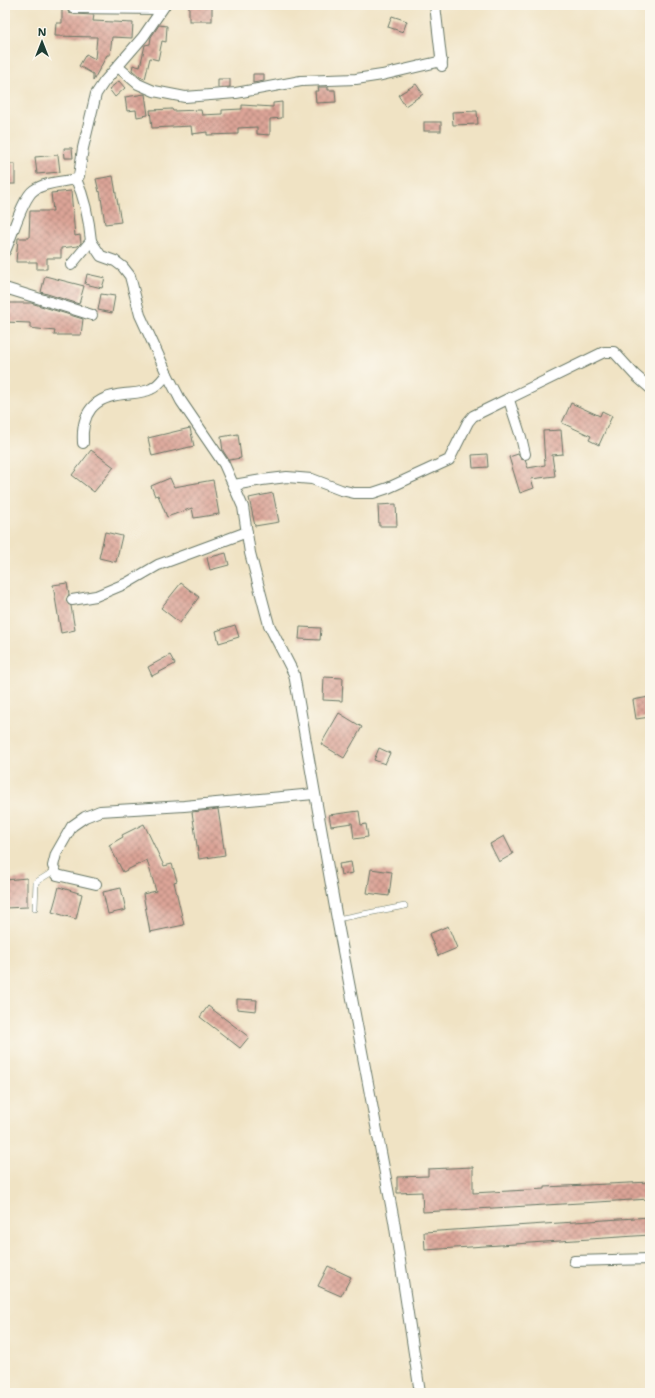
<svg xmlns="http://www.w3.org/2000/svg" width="655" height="1398" viewBox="0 0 655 1398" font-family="'Shantell Sans',sans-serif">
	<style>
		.building { fill: url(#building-cross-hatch) }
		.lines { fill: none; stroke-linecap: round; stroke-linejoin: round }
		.lane-casing { stroke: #687766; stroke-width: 6 }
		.street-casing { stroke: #687766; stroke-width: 12 }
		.lane { stroke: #fff; stroke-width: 5 }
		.street { stroke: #fff; stroke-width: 10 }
	</style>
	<defs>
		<pattern id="building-cross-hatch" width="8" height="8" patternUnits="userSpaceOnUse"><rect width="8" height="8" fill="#dca497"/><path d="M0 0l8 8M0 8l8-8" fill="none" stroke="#b2877c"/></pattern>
	</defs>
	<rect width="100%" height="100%" fill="#fbf7ec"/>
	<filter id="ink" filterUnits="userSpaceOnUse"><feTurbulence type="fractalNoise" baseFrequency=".025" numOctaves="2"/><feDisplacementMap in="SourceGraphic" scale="8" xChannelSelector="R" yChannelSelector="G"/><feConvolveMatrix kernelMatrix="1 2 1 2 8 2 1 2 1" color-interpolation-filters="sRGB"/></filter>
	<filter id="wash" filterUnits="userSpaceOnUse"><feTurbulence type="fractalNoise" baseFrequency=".012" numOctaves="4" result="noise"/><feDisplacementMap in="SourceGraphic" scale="16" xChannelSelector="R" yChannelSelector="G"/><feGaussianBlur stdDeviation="0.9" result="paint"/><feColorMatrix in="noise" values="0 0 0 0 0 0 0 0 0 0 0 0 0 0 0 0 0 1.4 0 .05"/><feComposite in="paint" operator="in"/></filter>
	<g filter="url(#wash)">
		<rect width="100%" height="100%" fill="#f0e3c4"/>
		<g id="blocks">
			<g class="building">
				<rect x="189" y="5" width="23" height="16"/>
				<path d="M 62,9 L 67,9 L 69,13 L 73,14 L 94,15 L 93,21 L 133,23 L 132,38 L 112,37 L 110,55 L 107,55 L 93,81 L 93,74 L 79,66 L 86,54 L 95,59 L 97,37 L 55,36 L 56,23 L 62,23 Z"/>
				<path d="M 392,16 L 407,21 L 403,32 L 388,27 Z"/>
				<path d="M 159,25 L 167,26 L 166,42 L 162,41 L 158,60 L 150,58 L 145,79 L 140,77 L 132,70 L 133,65 L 140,67 L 145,45 L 150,44 L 151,37 Z"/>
				<path d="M 253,74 L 264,74 L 264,81 L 253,83 Z"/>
				<path d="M 218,79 L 230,79 L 230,87 L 218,88 Z"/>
				<path d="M 119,81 L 125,88 L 115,97 L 109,89 Z"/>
				<path d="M 416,84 L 423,94 L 405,106 L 398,95 Z"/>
				<path d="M 318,87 L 328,87 L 328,90 L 335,90 L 336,102 L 316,103 L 315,91 L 319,91 Z"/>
				<path d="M 145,94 L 148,115 L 137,117 L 136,110 L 127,111 L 125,97 Z"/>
				<path d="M 282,102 L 282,118 L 270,119 L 270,135 L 257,134 L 257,127 L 238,128 L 238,134 L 207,135 L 207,132 L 192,134 L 191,126 L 152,128 L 150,110 L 172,109 L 173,111 L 201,110 L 202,115 L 222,114 L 222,110 L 242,109 L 242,105 L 273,107 L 273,103 Z"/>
				<path d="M 477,111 L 478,124 L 453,125 L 452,112 Z"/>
				<rect x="424" y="122" width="17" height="9"/>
				<path d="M 64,148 L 72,148 L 73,158 L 65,158 Z"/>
				<path d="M 58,155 L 60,172 L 37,174 L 35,157 Z"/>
				<rect x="5" y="164" width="10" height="20"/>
				<path d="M 113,176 L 121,222 L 105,224 L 100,191 L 99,192 L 96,179 Z"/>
				<path d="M 71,191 L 75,236 L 80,235 L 81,243 L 78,246 L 61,248 L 61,258 L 47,258 L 47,269 L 37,269 L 37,262 L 16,262 L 18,238 L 29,238 L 30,211 L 53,211 L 51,193 Z"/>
				<path d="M 87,274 L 105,278 L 102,288 L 85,284 Z"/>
				<path d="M 45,276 L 84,286 L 79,304 L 41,292 Z"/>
				<path d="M 101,294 L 115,296 L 112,313 L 98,310 Z"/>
				<path d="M 5,303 L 31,303 L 83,319 L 81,335 L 54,335 L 55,331 L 30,328 L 30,323 L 5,322 Z"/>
				<path d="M 571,403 L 600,416 L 602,411 L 612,416 L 599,445 L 589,440 L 591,436 L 562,423 Z"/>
				<path d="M 190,428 L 194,446 L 152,456 L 148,438 Z"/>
				<path d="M 561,430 L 563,454 L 552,455 L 555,476 L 531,479 L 534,488 L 520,493 L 509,457 L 518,454 L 521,459 L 525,460 L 528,468 L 545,465 L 543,431 Z"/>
				<path d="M 238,434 L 241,458 L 229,460 L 223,451 L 221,437 Z"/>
				<path d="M 91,450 L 114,467 L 94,492 L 72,475 Z"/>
				<path d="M 487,454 L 488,467 L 473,468 L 472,455 Z"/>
				<path d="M 170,478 L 174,487 L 213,480 L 219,514 L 194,518 L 192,508 L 167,517 L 158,495 L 155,496 L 151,486 Z"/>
				<path d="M 273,493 L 279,522 L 255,526 L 249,498 Z"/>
				<path d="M 396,504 L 397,526 L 379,526 L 378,505 Z"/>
				<path d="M 105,532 L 122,536 L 116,562 L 99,558 Z"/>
				<path d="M 226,553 L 229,565 L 210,570 L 207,558 Z"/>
				<path d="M 67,583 L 69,594 L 66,601 L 71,606 L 75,630 L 61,633 L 53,585 Z"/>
				<path d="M 181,583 L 199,597 L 180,623 L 161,608 Z"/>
				<path d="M 235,625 L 239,637 L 219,643 L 216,631 Z"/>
				<path d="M 300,627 L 321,628 L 320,640 L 299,639 Z"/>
				<path d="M 170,655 L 175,664 L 152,676 L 148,667 Z"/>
				<path d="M 324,677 L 343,678 L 342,701 L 323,700 Z"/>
				<path d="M 649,697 L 650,717 L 636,719 L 633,700 Z"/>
				<path d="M 339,713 L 362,727 L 344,758 L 321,744 Z"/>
				<path d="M 379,748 L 390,753 L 385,764 L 374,760 Z"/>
				<path d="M 218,809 L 225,855 L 199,859 L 192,812 Z"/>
				<path d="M 359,811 L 361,825 L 366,824 L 368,837 L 354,839 L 352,823 L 331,826 L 329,815 Z"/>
				<path d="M 144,824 L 164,866 L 172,864 L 177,881 L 174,882 L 184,925 L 150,932 L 143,894 L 156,891 L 147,860 L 123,872 L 109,845 L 123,837 L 122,835 Z"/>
				<path d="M 504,836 L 513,854 L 499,862 L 490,844 Z"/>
				<path d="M 351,862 L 353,873 L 341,875 L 339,864 Z"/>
				<path d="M 371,869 L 392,872 L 389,896 L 367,893 Z"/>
				<path d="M 27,878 L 27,907 L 5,908 L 5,880 Z"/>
				<path d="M 59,887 L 82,894 L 76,919 L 52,912 Z"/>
				<path d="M 121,888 L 126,910 L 108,914 L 103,892 Z"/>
				<path d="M 448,926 L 457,948 L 438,956 L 429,934 Z"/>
				<path d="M 237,999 L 257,1000 L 256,1011 L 237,1009 Z"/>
				<path d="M 208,1006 L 249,1037 L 240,1048 L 200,1017 Z"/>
				<path d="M 473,1167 L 473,1193 L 545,1189 L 545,1187 L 650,1182 L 650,1199 L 423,1212 L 422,1192 L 397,1193 L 397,1177 L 428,1176 L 428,1169 Z"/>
				<path d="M 650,1217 L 650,1235 L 425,1250 L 424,1232 Z"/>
				<path d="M 328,1266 L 351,1277 L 341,1296 L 318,1286 Z"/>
			</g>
		</g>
	</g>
	<g filter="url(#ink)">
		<use href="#blocks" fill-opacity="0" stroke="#687766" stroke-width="1"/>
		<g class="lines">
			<g class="lane-casing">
				<g id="lane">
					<path d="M 35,908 L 36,882 L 54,871"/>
					<path d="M 337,919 L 405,906"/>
				</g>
			</g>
			<g class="street-casing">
				<g id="street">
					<path d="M 435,5 L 442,66"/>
					<path d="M 73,8 L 161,9"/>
					<path d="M 118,67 L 138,84 L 154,91 L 185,97 L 236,93 L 301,81 L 356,79 L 382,75 L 442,61"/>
					<path d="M 91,241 L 101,256 L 115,261 L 123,267 L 130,276 L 140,315 L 167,374 L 181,401 L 224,464 L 243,507 L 250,553 L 269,625 L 294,674 L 337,919 L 394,1221 L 420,1393"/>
					<path d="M 5,251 C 12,237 22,198 34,190 C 45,182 63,182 76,179 L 79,176 L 83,148 L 96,94 L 104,82 L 143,37 L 165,5"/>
					<path d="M 71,265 L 91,241 C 89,219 85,199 76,179"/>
					<path d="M 5,288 L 92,315"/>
					<path d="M 509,400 L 521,437 L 525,454"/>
					<path d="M 83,443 C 81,413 93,397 124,394 C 133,393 143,393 151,389 C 158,386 162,380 167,374"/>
					<path d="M 234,485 L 262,480 L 287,477 L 312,479 L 341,490 L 354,493 L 373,493 L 388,488 L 449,460 L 468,422 L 473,416 L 604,352 L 614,352 L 635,375 L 650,388"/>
					<path d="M 72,600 L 96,596 L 127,583 L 158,565 L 247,532"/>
					<path d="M 96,884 L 57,875 L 53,866 L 56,854 L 72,826 L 85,817 L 100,811 L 184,806 L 314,794"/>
					<path d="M 574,1261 L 650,1259"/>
				</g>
			</g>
			<use href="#lane" class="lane"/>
			<use href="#street" class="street"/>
		</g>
	</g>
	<rect width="655" height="1398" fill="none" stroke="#fbf7ec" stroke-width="20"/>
	<g transform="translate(42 42)" stroke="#fbf7ec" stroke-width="3" paint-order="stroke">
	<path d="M0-3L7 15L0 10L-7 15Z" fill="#1f3d34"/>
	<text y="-6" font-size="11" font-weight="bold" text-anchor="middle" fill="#1f3d34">N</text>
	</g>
</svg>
